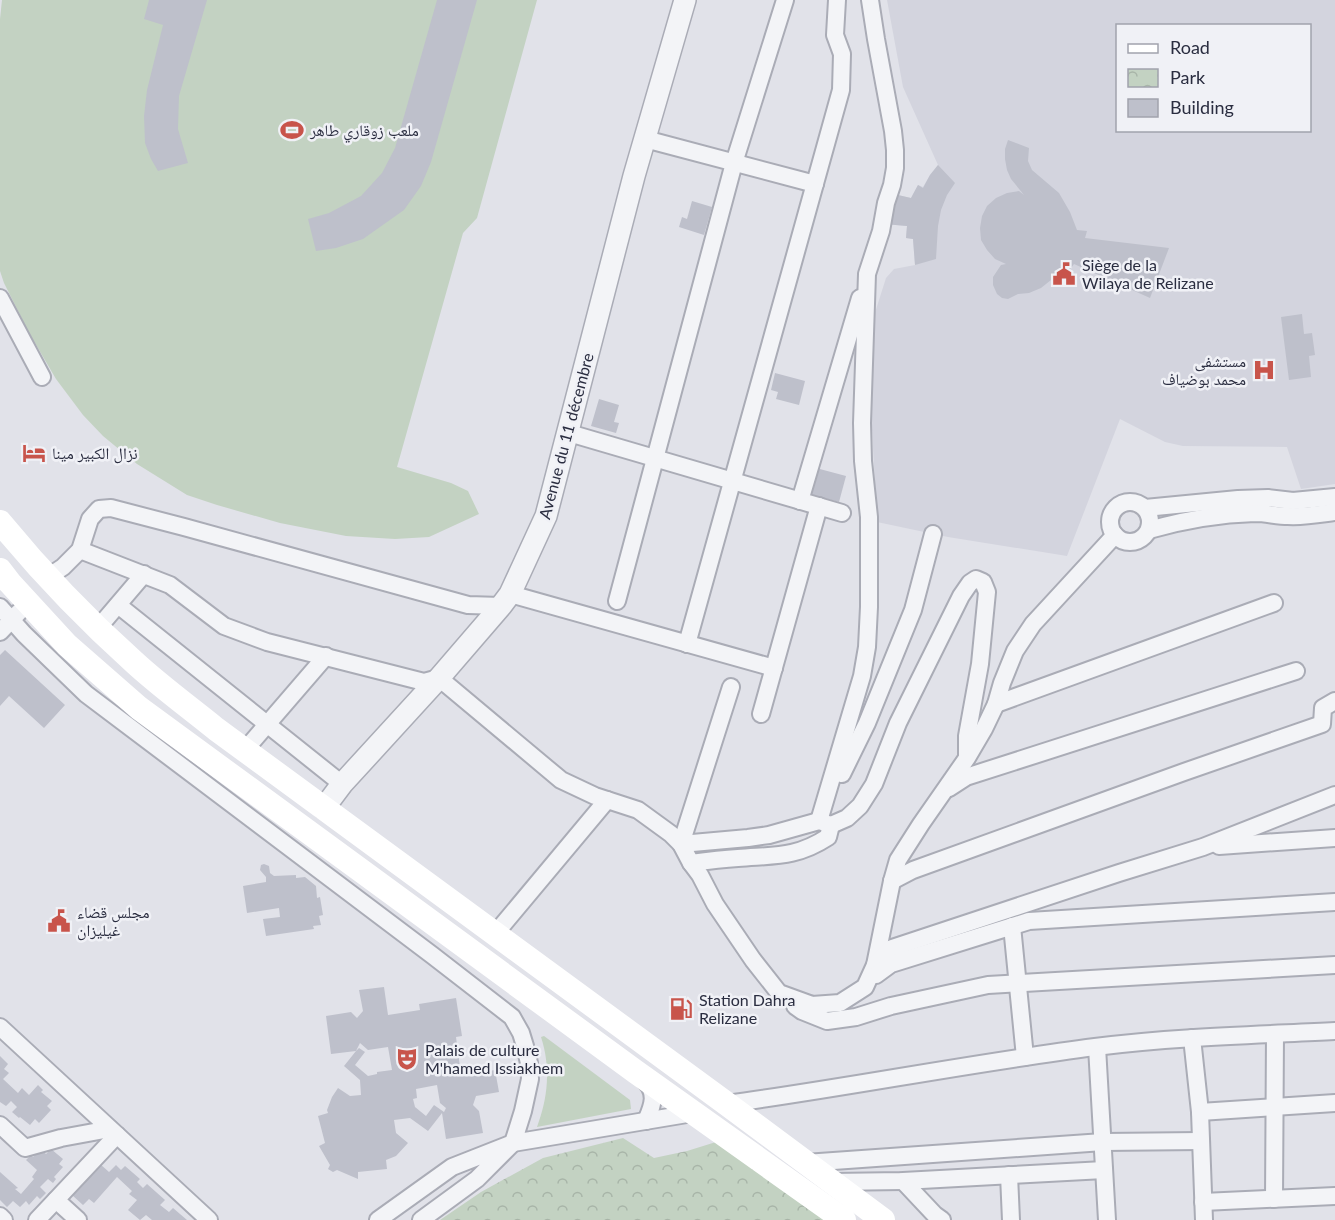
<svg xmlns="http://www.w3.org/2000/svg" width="1335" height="1220" viewBox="0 0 1335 1220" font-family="Lato,'Noto Naskh Arabic',sans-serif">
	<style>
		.built { fill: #d3d4de; fill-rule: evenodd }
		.park { fill: url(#park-crowns) }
		.garden { fill: #c3d2c2 }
		.building { fill: #bec0cb; fill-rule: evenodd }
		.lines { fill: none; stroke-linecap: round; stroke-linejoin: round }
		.minor-casing { stroke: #aaacb6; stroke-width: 20 }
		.tertiary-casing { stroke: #aaacb6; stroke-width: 24 }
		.minor { stroke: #f3f4f7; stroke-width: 16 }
		.tertiary { stroke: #f3f4f7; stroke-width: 21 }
		.secondary { stroke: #fff; stroke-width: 24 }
		.labels { text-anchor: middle; stroke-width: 5; stroke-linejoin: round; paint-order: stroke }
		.poi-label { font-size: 16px; fill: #2a2d40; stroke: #f0f1f6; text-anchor: start }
		.street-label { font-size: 16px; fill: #2a2d40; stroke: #f0f1f6 }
	</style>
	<defs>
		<pattern id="park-crowns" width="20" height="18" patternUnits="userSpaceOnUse" patternTransform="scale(1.5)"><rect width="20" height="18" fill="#c3d2c2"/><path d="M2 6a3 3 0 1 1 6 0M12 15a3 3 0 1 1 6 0" fill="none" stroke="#a8b5a8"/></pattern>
	</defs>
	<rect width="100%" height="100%" fill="#e1e2e9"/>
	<path class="built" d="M 887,0 L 1335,0 L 1335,484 L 1301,489 L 1287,447 L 1183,446 L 1165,442 L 1120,419 L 1067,556 L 948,537 L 877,522 L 870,392 L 873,319 L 886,278 L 894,269 L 915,265 L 913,239 L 906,238 L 907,226 L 884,224 L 889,193 L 911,198 L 918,185 L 923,187 L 930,175 L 938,165 L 903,87 ZM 1118,26 L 1310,26 L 1310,130 L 1118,130 Z"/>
	<path class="park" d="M 623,1138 L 654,1158 L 687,1151 L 716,1142 L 833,1220 L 440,1220 L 481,1192 L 543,1158 Z"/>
	<g class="garden">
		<path d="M 2,0 L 537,0 L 477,218 L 463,233 L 397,467 L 451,483 L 468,491 L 479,514 L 429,537 L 395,539 L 346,536 L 280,523 L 217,505 L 187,495 L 137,464 L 103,436 L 83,415 L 56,379 L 28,331 L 4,283 L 0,271 L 0,19 Z"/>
		<path d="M 544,1036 L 630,1100 L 631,1109 L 537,1127 C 548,1098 551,1068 541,1037 Z"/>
	</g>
	<g class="building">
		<path d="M 149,0 L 207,0 L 179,96 L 178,129 L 188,163 L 158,171 L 151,159 L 145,143 L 144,116 L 147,90 L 163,25 L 144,19 Z"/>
		<path d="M 437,0 L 477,0 L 431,162 L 421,186 L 404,210 L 363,239 L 336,248 L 316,251 L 308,219 L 329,213 L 361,196 L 382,173 L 395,148 Z"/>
		<path d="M 1008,140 L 1029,148 L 1028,161 L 1032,170 L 1059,193 L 1070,212 L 1077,230 L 1087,231 L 1085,238 L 1169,248 L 1150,298 L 1074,264 L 1066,275 L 1061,272 L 1041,288 L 1029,293 L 1018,294 L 1008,299 L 1002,298 L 997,294 L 993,285 L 993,277 L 1001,265 L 1006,264 L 995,259 L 987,250 L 981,240 L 980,228 L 982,216 L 987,206 L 996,198 L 1007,193 L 1019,191 L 1024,195 L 1011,179 L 1007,170 L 1005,159 L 1005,149 Z"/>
		<path d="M 938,165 L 955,183 L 947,195 L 941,210 L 938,226 L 936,259 L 915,265 L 913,239 L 906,238 L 907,226 L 884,224 L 889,193 L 911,198 L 918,185 L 923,188 L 930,175 Z"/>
		<path d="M 692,201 L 712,207 L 704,235 L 679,227 L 682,217 L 687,219 Z"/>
		<path d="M 1302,314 L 1304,334 L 1312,333 L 1315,355 L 1309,356 L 1311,377 L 1289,380 L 1281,317 Z"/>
		<path d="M 775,373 L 805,381 L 799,405 L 776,399 L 778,392 L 771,390 Z"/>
		<path d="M 599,399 L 619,405 L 614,422 L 619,423 L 616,433 L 591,426 Z"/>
		<path d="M 816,468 L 846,476 L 839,502 L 809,494 Z"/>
		<path d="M 5,650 L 65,705 L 44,728 L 9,696 L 0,706 L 0,655 Z"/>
		<path d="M 264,864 L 269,866 L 270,873 L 274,876 L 296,875 L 296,878 L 305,877 L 316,886 L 317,898 L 320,897 L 323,915 L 319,916 L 321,925 L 313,926 L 314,929 L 266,936 L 263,919 L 280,917 L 279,908 L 247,913 L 243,886 L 266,882 L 266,877 L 260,870 L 261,865 Z"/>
		<path d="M 384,987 L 388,1015 L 420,1010 L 419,1004 L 456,998 L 462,1036 L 456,1037 L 461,1075 L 495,1070 L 499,1092 L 476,1096 L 473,1105 L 479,1111 L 483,1133 L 446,1139 L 442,1113 L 428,1131 L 410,1118 L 394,1120 L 396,1133 L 408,1143 L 396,1156 L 386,1160 L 387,1169 L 358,1172 L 358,1179 L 337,1170 L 333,1172 L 328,1169 L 330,1165 L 319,1146 L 325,1143 L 318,1116 L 328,1113 L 327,1110 L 332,1097 L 338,1088 L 350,1096 L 361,1095 L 360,1080 L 344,1066 L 356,1051 L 331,1054 L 326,1016 L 351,1012 L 357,1018 L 363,1011 L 359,990 ZM 360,1043 L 368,1050 L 388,1047 L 392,1070 L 377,1072 L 377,1074 L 368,1076 L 355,1065 L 365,1052 L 359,1048 L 356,1051 ZM 437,1085 L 440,1103 L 446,1108 L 444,1112 L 434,1105 L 426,1116 L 415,1107 L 413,1099 L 417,1098 L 416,1089 Z"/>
		<path d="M 0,1056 L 8,1064 L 4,1069 L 9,1073 L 3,1079 L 18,1093 L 22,1088 L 29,1095 L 38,1085 L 43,1090 L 41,1092 L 52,1101 L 47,1106 L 51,1110 L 39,1123 L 35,1119 L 30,1125 L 20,1117 L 19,1118 L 12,1112 L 17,1107 L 11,1101 L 6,1106 L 0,1102 Z"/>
		<path d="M 41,1149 L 46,1154 L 51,1149 L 63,1159 L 59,1164 L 63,1167 L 54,1177 L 56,1179 L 53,1183 L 48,1179 L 40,1187 L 46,1193 L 40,1199 L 37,1196 L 29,1205 L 26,1201 L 20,1207 L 13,1201 L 7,1207 L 0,1200 L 0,1172 L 18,1188 L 15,1189 L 21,1194 L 34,1179 L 32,1177 L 37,1170 L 26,1160 L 31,1155 L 33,1157 Z"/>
		<path d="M 100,1164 L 109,1172 L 116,1165 L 121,1170 L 125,1166 L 140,1179 L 137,1182 L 143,1188 L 147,1184 L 165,1200 L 160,1205 L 169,1212 L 173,1208 L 187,1220 L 152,1220 L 146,1215 L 140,1220 L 128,1210 L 137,1200 L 129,1194 L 132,1191 L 117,1177 L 94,1203 L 89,1199 L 83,1205 L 72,1195 Z"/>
	</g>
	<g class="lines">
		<g class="minor-casing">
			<g id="minor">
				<path d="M 645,139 L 815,184"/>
				<path d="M 0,298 L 42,377"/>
				<path d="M 569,433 L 842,513"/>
				<path d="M 800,501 L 860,298"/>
				<circle cx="1130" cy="522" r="20"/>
				<path d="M 1145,508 L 1238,499 L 1268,498 L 1293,501 L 1335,497"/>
				<path d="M 1149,530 C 1184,520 1219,514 1255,513 C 1266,513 1277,516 1288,516 C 1304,517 1320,514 1335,512"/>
				<path d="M 80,550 L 170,585 L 224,626 L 267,642 L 424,682 L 439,678 L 561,780 L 595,796 L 638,810 L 671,834 L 681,844 L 691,863 L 700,875 L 715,904 L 753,960 L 779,993 L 812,1005 L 840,1003 L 865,987 L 875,965 L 892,881 L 898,860 L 921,824 L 967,758 L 984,729 L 996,704 L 1002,683 L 1015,651 L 1033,624 L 1115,535"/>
				<path d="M 48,577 L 63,567 L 80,550 L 90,519 L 99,509 L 111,508 L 184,527 L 468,605 L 501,606"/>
				<path d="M 510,594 L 774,668"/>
				<path d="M 617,601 L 734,163 L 785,0"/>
				<path d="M 118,605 L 342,784"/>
				<path d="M 0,607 L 24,634 L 86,694 L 432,955 L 512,1017 L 521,1033 L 525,1046 L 529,1063 L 530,1079 L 523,1111 L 513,1143 L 693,1113"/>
				<path d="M 98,628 L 144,574"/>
				<path d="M 0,632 L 19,612"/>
				<path d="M 687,644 L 841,90 L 842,54 L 835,35 L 837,0"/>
				<path d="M 996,704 L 1274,603"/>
				<path d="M 761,714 L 819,506"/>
				<path d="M 245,750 L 326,656"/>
				<path d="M 842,774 L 867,723 L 913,610 L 933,534"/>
				<path d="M 949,788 L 966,777 L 1296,671"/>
				<path d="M 819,821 L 862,676 L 867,647 L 869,607 L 869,517 L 863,461 L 862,423 L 867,274 L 881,231 L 886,203 L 892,185 L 895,168 L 895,150 L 893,131 L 876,39 L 870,0"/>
				<path d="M 831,825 L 847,818 L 860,806 L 874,784 L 898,723 L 961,596 L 970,583 L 976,579 L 983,582 L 987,592 L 980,664 L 967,736 L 967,757"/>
				<path d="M 1219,846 L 1335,838"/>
				<path d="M 691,863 C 706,861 722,859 738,858 C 774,855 796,858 828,837 L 831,825 L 819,821 L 769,835 L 748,838 L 681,844 L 731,687"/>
				<path d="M 892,881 L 913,870 L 1184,772 L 1322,724 L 1323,708 L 1335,701"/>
				<path d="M 1012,926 L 1025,1057"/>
				<path d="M 495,934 L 607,800"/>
				<path d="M 875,965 L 892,948 L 1119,873 L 1203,847 L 1335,795"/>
				<path d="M 876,975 L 891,964 L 1029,921 L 1335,902"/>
				<path d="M 795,1006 L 802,1011 L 827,1021 L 856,1017 L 891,1006 L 988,985 L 1335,965"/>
				<path d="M 0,1027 L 209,1220"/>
				<path d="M 1192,1038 L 1200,1112 L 1204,1220"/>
				<path d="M 1097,1047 L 1107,1220"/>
				<path d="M 643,1079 C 658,1092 653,1105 646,1121"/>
				<path d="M 727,1104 C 850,1087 972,1063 1095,1047 C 1174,1037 1255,1035 1335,1031"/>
				<path d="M 1200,1112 L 1335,1103"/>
				<path d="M 0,1125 L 25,1148 L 61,1138 L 110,1129"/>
				<path d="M 805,1163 L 1103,1142 L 1201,1141"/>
				<path d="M 1009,1175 L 1011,1220"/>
				<path d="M 903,1181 L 935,1215 L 942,1220"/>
				<path d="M 831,1182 L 903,1181 L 1104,1170"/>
				<path d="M 1274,1199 L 1275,1034"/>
				<path d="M 56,1200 L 78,1220"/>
				<path d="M 1203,1202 L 1335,1196"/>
				<path d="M 0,1216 L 4,1220"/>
				<path d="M 37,1220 L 117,1135"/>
				<path d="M 378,1220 L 452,1167 L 513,1143 L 477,1179 L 421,1220"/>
			</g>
		</g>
		<g class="tertiary-casing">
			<path id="tertiary" d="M 324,808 L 342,784 L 439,678 L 501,606 L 510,594 L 546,516 L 634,176 L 685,0"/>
		</g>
		<use href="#minor" class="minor"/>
		<use href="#tertiary" class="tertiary"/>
		<g class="secondary">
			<path d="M 0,522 C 41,572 86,619 134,662 C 160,686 189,707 216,729 L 727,1104 L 883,1220"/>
			<path d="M 0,570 L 10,583 L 67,645 L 139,708 L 636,1072 L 844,1220"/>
		</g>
	</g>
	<defs>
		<g id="stadium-bare" transform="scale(1.8)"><path d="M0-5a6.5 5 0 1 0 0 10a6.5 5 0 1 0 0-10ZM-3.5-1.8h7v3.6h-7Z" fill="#c8544b" stroke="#f0f1f6" stroke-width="2.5" paint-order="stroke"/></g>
		<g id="civic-bare" transform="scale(1.8)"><path d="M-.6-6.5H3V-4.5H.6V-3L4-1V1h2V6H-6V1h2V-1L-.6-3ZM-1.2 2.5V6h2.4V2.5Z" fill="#c8544b" stroke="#f0f1f6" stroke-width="2.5" paint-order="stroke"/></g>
		<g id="hospital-bare" transform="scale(1.8)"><path d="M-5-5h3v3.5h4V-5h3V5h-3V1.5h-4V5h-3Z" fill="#c8544b" stroke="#f0f1f6" stroke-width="2.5" paint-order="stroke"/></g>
		<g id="hotel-bare" transform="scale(1.8)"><path d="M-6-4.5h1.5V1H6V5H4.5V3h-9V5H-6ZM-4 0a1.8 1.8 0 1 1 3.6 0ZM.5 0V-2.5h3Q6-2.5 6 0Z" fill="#c8544b" stroke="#f0f1f6" stroke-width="2.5" paint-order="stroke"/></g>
		<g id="fuel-bare" transform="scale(1.8)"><path d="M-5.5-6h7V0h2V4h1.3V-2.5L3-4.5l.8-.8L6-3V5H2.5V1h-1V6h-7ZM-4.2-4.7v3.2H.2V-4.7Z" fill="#c8544b" stroke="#f0f1f6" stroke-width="2.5" paint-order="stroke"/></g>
		<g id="theatre-bare" transform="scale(1.8)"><path d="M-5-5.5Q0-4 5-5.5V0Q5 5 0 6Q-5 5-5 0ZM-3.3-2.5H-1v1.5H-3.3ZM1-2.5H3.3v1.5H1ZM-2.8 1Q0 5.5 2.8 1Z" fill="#c8544b" stroke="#f0f1f6" stroke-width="2.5" paint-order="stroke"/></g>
	</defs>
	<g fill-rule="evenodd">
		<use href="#stadium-bare" x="292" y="130"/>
		<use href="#civic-bare" x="1064" y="274"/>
		<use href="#hospital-bare" x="1264" y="370"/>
		<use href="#hotel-bare" x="34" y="453"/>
		<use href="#civic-bare" x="59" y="921"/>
		<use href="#fuel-bare" x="681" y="1009"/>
		<use href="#theatre-bare" x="407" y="1059"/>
	</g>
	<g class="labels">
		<g class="poi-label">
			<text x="310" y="136">ملعب زوقاري طاهر</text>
			<text x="1082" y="271">Siège de la<tspan x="1082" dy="18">Wilaya de Relizane</tspan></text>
			<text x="1246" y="367" text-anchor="end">مستشفى<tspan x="1246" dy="18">محمد بوضياف</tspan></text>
			<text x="52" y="459">نزال الكبير مينا</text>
			<text x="77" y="918">مجلس قضاء<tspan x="77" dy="18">غيليزان</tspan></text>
			<text x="699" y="1006">Station Dahra<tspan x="699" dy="18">Relizane</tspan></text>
			<text x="425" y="1056">Palais de culture<tspan x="425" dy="18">M'hamed Issiakhem</tspan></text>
		</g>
		<g class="street-label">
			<text transform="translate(566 436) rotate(-75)" y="6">Avenue du 11 décembre</text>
		</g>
	</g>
	<rect x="1116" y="24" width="195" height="108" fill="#f0f1f6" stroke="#a1a3ad" stroke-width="1.5"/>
	<rect x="1128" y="44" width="30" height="9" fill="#ffffff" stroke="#a1a3ad" stroke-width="1.5"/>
	<text x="1170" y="54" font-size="18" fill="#2a2d40">Road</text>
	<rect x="1128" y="69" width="30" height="18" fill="url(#park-crowns)" stroke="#a1a3ad" stroke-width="1.5"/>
	<text x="1170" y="84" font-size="18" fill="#2a2d40">Park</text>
	<rect x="1128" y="99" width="30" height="18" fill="#bec0cb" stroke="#a1a3ad" stroke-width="1.5"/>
	<text x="1170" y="114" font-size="18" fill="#2a2d40">Building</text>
</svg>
